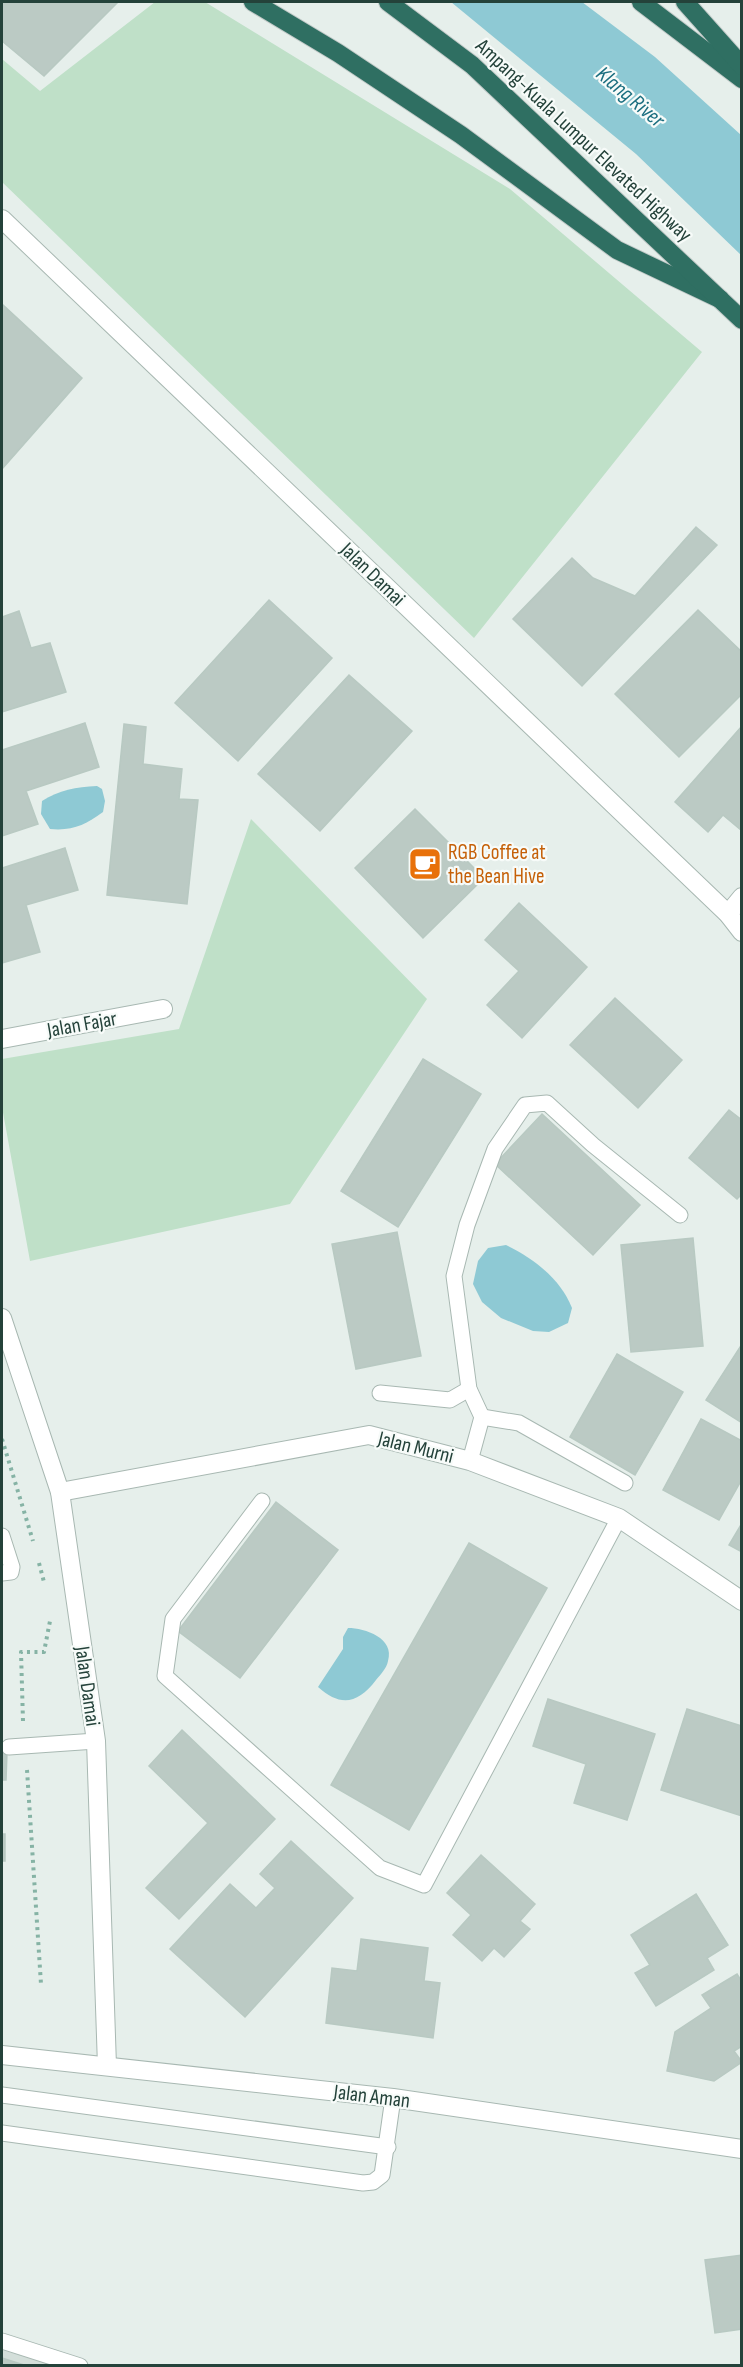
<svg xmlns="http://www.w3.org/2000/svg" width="743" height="2367" viewBox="0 0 743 2367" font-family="'Sofia Sans Condensed',sans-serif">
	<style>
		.built { fill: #d4dfda }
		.green { fill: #bfe0c8 }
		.water { fill: #8ec9d4 }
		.building { fill: #bbcac4; stroke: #b8c9c2; stroke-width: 1.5 }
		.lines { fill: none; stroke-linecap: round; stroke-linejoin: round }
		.service-casing { stroke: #a8b8b2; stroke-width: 17 }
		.minor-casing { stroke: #a8b8b2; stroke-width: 20 }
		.motorway-casing { stroke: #c2cac8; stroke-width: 20 }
		.path { stroke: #86b3a5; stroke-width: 4; stroke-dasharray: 3 4.5; stroke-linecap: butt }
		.service { stroke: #fff; stroke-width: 15 }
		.minor { stroke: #fff; stroke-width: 18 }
		.motorway { stroke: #2f6f62; stroke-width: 18 }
		.labels { text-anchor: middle; stroke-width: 4.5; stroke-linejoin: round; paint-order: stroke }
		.street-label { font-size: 21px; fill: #24423a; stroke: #f7fbf9 }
		.food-label { font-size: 21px; fill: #c56008; stroke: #f7fbf9; text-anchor: start }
		.water-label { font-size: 22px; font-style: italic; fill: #1c6f80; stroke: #f7fbf9 }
	</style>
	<rect width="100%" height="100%" fill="#e6efeb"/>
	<path class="built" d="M 2,2350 L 53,2365 L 2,2365 Z"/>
	<g class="green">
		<path d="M 155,2 L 205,2 L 510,189 L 702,352 L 474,638 L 2,182 L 2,59 L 40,91 Z"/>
		<path d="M 251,819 L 427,999 L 290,1204 L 30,1261 L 2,1107 L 2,1059 L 179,1029 Z"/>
	</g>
	<g class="water">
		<path d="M 451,2 L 582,2 L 655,57 L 741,135 L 741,255 L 636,154 Z"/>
		<path d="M 97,786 L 102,789 L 105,801 L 103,812 C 85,825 73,831 50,829 L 41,814 L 42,801 C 59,790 76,787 97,786 Z"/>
		<path d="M 506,1245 C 534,1259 560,1278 572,1308 L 568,1323 L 549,1332 L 533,1331 L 501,1318 L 482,1302 L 473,1284 L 478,1261 L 488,1248 Z"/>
		<path d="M 348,1628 C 365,1628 395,1638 388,1661 C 387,1668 380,1675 376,1680 C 358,1704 340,1707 318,1687 L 343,1649 L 343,1637 Z"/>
	</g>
	<g class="building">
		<path d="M 2,2 L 118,2 L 44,76 L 2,41 Z"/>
		<path d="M 2,304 L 82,378 L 2,469 Z"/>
		<path d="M 696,527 L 717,545 L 582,686 L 513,619 L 572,558 L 593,578 L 635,596 Z"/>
		<path d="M 269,600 L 332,658 L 238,761 L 175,703 Z"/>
		<path d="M 698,610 L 742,652 L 742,694 L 679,757 L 615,694 Z"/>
		<path d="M 19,611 L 31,648 L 50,643 L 66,692 L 2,712 L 2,617 Z"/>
		<path d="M 349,675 L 412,731 L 320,831 L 258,774 Z"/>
		<path d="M 85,723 L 99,767 L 26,791 L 38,824 L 2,836 L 2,750 Z"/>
		<path d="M 124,724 L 146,727 L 143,764 L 182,769 L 179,799 L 198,800 L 187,904 L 107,895 Z"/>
		<path d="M 742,726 L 742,831 L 723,815 L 708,832 L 675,802 Z"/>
		<path d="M 415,809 L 484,878 L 423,938 L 355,868 Z"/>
		<path d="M 65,848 L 78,890 L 26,905 L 40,952 L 2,963 L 2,868 Z"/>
		<path d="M 519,903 L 587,967 L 522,1038 L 487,1005 L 519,971 L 485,940 Z"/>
		<path d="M 615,998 L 682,1060 L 638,1108 L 570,1045 Z"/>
		<path d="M 423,1059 L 481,1094 L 398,1227 L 341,1191 Z"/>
		<path d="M 729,1110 L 742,1120 L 742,1194 L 737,1199 L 689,1158 Z"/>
		<path d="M 542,1114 L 640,1205 L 593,1255 L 495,1164 Z"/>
		<path d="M 397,1232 L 421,1356 L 356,1369 L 332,1244 Z"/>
		<path d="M 693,1238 L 703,1346 L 631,1352 L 621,1245 Z"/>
		<path d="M 742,1344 L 742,1423 L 706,1400 Z"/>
		<path d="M 617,1354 L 683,1392 L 635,1475 L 570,1437 Z"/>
		<path d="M 701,1419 L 742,1441 L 742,1479 L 719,1520 L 663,1490 Z"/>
		<path d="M 276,1502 L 338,1550 L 240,1678 L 178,1631 Z"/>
		<path d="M 742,1523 L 742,1552 L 729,1545 Z"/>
		<path d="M 469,1543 L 547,1588 L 409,1830 L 331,1785 Z"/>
		<path d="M 548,1699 L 655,1734 L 627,1820 L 574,1803 L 586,1764 L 533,1746 Z"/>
		<path d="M 687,1709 L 742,1726 L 742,1816 L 661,1790 Z"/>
		<path d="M 182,1730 L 275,1819 L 179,1919 L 146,1888 L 208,1823 L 149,1766 Z"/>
		<path d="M 2,1752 L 7,1752 L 6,1780 L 2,1780 Z"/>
		<rect x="2" y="1834" width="3" height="27"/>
		<path d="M 291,1841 L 353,1898 L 245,2017 L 170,1949 L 230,1884 L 256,1908 L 275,1888 L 260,1874 Z"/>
		<path d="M 481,1855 L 535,1904 L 520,1921 L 530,1929 L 504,1957 L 494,1948 L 482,1961 L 453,1935 L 471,1915 L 447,1893 Z"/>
		<path d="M 696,1894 L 728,1945 L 707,1958 L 714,1970 L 656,2006 L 635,1973 L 650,1965 L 631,1935 Z"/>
		<path d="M 361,1939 L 428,1948 L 424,1981 L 440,1983 L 433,2038 L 326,2023 L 332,1968 L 357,1971 Z"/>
		<path d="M 737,1974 L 742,1982 L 742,2046 L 734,2051 L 742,2062 L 714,2081 L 667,2071 L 675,2032 L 711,2008 L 702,1995 Z"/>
		<path d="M 742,2255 L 742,2329 L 715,2333 L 705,2260 Z"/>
		<path d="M 2,2358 L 27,2366 L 2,2366 Z"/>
	</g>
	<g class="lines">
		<g class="service-casing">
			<g id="service">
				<path d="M 380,1393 L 450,1400 L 469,1389"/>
				<path d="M 482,1417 L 519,1423 L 625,1483"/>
				<path d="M 470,1461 L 482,1417 L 469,1389 L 454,1276 L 467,1225 L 495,1149 L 525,1105 L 547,1103 L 593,1145 L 680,1215"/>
				<path d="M 262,1501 L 173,1619 L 165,1676 L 380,1868 L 424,1885 L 619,1518"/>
				<path d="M 2,1536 L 12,1567 L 11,1572 L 2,1573"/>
				<path d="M 9,1747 L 96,1741"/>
				<path d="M 2,2095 L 388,2147"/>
				<path d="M 2,2133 L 363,2183 L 373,2182 L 382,2175 L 393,2098"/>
				<path d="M 2,2341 L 80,2366"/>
			</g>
		</g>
		<g class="minor-casing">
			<g id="minor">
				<path d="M 2,219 L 728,914 L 742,932"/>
				<path d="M 728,914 L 742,897"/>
				<path d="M 2,1039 L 163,1009"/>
				<path d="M 2,1318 L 60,1492 L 96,1741 L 107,2066"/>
				<path d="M 60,1492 L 369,1435 L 470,1461 L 619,1518 L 742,1601"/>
				<path d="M 2,2055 L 393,2098 L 742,2149"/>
			</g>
		</g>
		<g class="motorway-casing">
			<g id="motorway">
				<path d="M 253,2 L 338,53 L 461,135 L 617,250 L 720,299"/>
				<path d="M 388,2 L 472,65 L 742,320"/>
				<path d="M 641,2 L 742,79"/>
				<path d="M 685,2 L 742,66"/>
			</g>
		</g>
		<g class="path">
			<path d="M 2,1439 L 33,1541"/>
			<path d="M 39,1563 L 44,1582"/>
			<path d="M 23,1721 L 21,1652 L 44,1652 L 50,1621"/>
			<path d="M 27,1770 L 41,1984"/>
		</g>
		<use href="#service" class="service"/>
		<use href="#minor" class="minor"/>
		<use href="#motorway" class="motorway"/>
	</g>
	<defs>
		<g id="cafe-square" transform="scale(1.725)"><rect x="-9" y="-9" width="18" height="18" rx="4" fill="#e8710a" stroke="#f7fbf9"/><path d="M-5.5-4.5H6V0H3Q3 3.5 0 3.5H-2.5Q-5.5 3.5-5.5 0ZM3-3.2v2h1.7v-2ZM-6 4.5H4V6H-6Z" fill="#fff"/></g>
	</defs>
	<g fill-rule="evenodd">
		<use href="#cafe-square" x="425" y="864"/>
	</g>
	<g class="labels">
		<g class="street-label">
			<text transform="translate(584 140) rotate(43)" y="7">Ampang-Kuala Lumpur Elevated Highway</text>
			<text transform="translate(373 574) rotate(44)" y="7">Jalan Damai</text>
			<text transform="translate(82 1024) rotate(-10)" y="7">Jalan Fajar</text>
			<text transform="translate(416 1447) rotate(14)" y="7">Jalan Murni</text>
			<text transform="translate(88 1686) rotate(82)" y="7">Jalan Damai</text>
			<text transform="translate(372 2096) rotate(7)" y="7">Jalan Aman</text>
		</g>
		<g class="food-label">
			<text x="448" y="859">RGB Coffee at<tspan x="448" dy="24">the Bean Hive</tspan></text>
		</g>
		<g class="water-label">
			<text transform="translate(631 96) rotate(40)" y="8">Klang River</text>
		</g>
	</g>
	<rect width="743" height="2367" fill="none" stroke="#24423a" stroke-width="6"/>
</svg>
